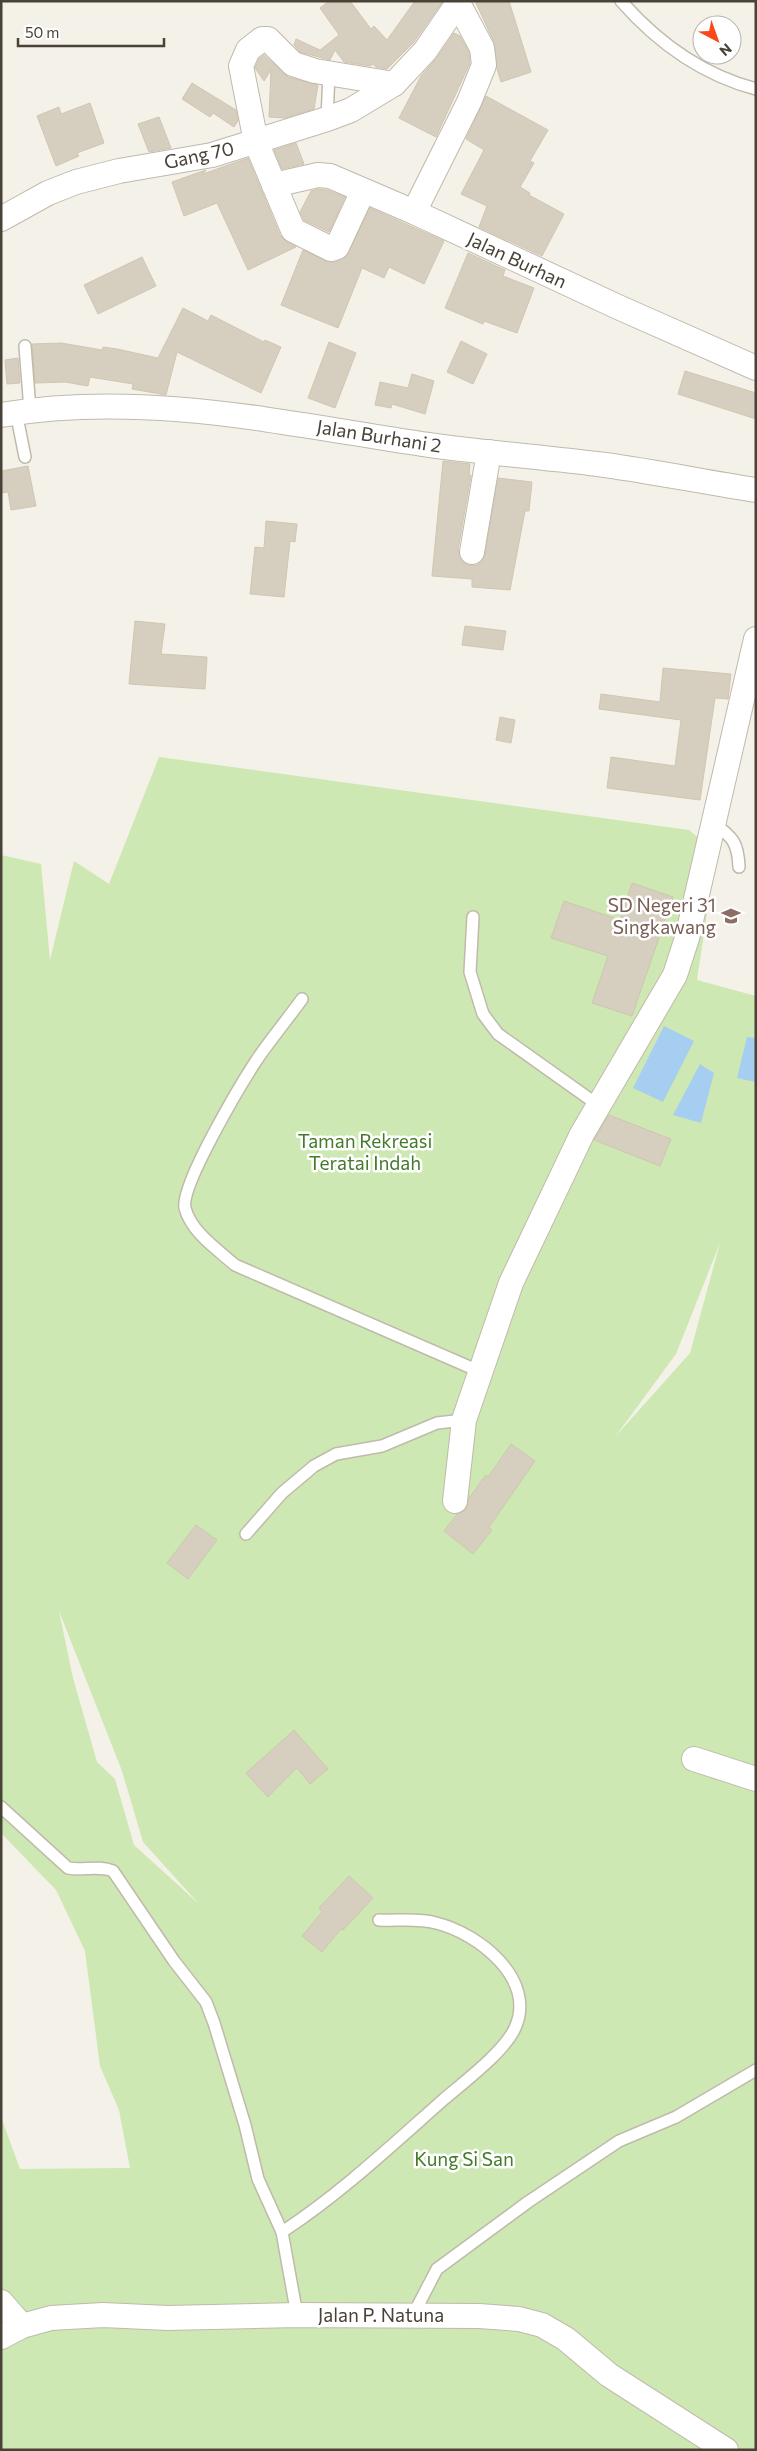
<svg xmlns="http://www.w3.org/2000/svg" width="757" height="2451" viewBox="0 0 757 2451" font-family="Commissioner,sans-serif">
	<style>
		.green { fill: #cde8b2; fill-rule: evenodd }
		.water { fill: #a6cef0 }
		.building { fill: #d6cebe; stroke: #d0c6b1 }
		.lines { fill: none; stroke-linecap: round; stroke-linejoin: round }
		.lane-casing { stroke: #c0baab; stroke-width: 14 }
		.street-casing { stroke: #c0baab; stroke-width: 26 }
		.lane { stroke: #fff; stroke-width: 11 }
		.street { stroke: #fff; stroke-width: 24 }
		.labels { text-anchor: middle; stroke-width: 5; stroke-linejoin: round; paint-order: stroke }
		.street-label { font-size: 19px; fill: #484237; stroke: #fff }
		.education-label { font-size: 19px; fill: #785e54; stroke: #fff; text-anchor: end }
		.park-label { font-size: 19px; fill: #447a2a; stroke: #fff }
	</style>
	<rect width="100%" height="100%" fill="#f4f1e9"/>
	<path class="green" d="M 159,757 L 689,830 L 716,853 L 697,980 L 756,996 L 756,2450 L 1,2450 L 1,2117 L 20,2169 L 130,2168 L 119,2110 L 100,2066 L 85,1951 L 56,1890 L 1,1833 L 1,855 L 41,864 L 50,960 L 74,861 L 109,884 ZM 720,1243 L 690,1353 L 615,1437 L 676,1354 ZM 59,1611 L 122,1771 L 143,1842 L 199,1904 L 134,1845 L 115,1779 L 97,1762 L 73,1678 Z"/>
	<g class="water">
		<path d="M 664,1026 L 694,1041 L 663,1102 L 633,1088 Z"/>
		<path d="M 747,1037 L 756,1038 L 756,1082 L 737,1078 Z"/>
		<path d="M 700,1064 L 714,1073 L 701,1123 L 673,1115 Z"/>
	</g>
	<g class="building">
		<path d="M 329,1 L 350,1 L 371,29 L 374,26 L 387,40 L 415,1 L 443,1 L 414,42 L 387,69 L 376,67 L 373,64 L 370,66 L 344,62 L 335,50 L 330,60 L 300,52 L 294,45 L 296,39 L 320,50 L 339,35 L 320,8 Z"/>
		<path d="M 475,1 L 509,1 L 531,72 L 501,82 L 497,69 L 494,42 Z"/>
		<path d="M 454,33 L 460,36 L 469,52 L 470,63 L 436,137 L 399,118 L 421,76 L 436,59 Z"/>
		<path d="M 264,55 L 288,77 L 318,85 L 314,109 L 285,118 L 269,117 L 271,70 L 264,81 L 255,68 L 259,59 Z"/>
		<path d="M 192,83 L 236,110 L 238,121 L 234,127 L 213,113 L 210,117 L 182,99 Z"/>
		<path d="M 486,96 L 548,130 L 530,161 L 534,163 L 520,187 L 530,193 L 529,195 L 564,214 L 542,256 L 479,227 L 487,206 L 461,194 L 484,150 L 466,139 Z"/>
		<path d="M 90,103 L 104,143 L 77,153 L 79,156 L 56,166 L 37,116 L 59,107 L 61,114 Z"/>
		<path d="M 159,117 L 171,148 L 149,152 L 138,124 Z"/>
		<path d="M 296,143 L 304,164 L 282,169 L 274,150 Z"/>
		<path d="M 248,158 L 280,235 L 287,242 L 296,247 L 248,270 L 217,203 L 184,216 L 172,182 L 206,170 L 203,174 Z"/>
		<path d="M 319,189 L 327,190 L 345,197 L 329,232 L 304,220 L 300,212 L 311,191 Z"/>
		<path d="M 370,208 L 444,241 L 424,284 L 389,267 L 384,278 L 362,268 L 338,328 L 281,305 L 303,250 L 326,261 L 335,262 L 346,257 Z"/>
		<path d="M 468,253 L 505,270 L 503,276 L 534,288 L 517,333 L 484,321 L 483,324 L 445,308 Z"/>
		<path d="M 142,257 L 156,286 L 98,314 L 84,285 Z"/>
		<path d="M 183,308 L 208,321 L 211,315 L 264,342 L 265,340 L 281,347 L 261,393 L 177,352 L 166,395 L 132,389 L 133,384 L 90,377 L 88,386 L 65,382 L 35,383 L 32,344 L 61,343 L 102,350 L 103,347 L 117,349 L 158,358 Z"/>
		<path d="M 461,341 L 487,354 L 473,384 L 447,372 Z"/>
		<path d="M 329,342 L 356,353 L 335,408 L 308,398 Z"/>
		<path d="M 18,358 L 20,383 L 7,384 L 5,360 Z"/>
		<path d="M 685,371 L 756,393 L 756,419 L 678,394 Z"/>
		<path d="M 412,374 L 434,381 L 425,414 L 392,404 L 391,408 L 375,405 L 380,382 L 408,388 Z"/>
		<path d="M 443,461 L 470,464 L 469,475 L 471,475 L 458,550 L 463,562 L 469,565 L 477,565 L 485,555 L 498,478 L 532,482 L 529,511 L 525,511 L 510,590 L 472,587 L 472,579 L 432,576 Z"/>
		<path d="M 28,466 L 36,506 L 11,510 L 8,492 L 1,493 L 1,471 Z"/>
		<path d="M 266,521 L 297,524 L 295,542 L 290,541 L 284,597 L 250,594 L 255,547 L 264,548 Z"/>
		<path d="M 135,621 L 165,624 L 161,654 L 207,657 L 205,689 L 129,684 Z"/>
		<path d="M 465,626 L 506,631 L 503,650 L 462,645 Z"/>
		<path d="M 663,668 L 731,674 L 728,699 L 715,698 L 700,800 L 607,788 L 611,757 L 675,766 L 681,720 L 599,709 L 601,694 L 660,702 Z"/>
		<path d="M 500,717 L 515,720 L 511,743 L 496,740 Z"/>
		<path d="M 632,883 L 673,897 L 632,1016 L 592,1003 L 608,956 L 551,938 L 564,901 L 620,920 Z"/>
		<path d="M 609,1115 L 671,1139 L 660,1166 L 594,1140 Z"/>
		<path d="M 511,1444 L 535,1461 L 489,1527 L 492,1530 L 473,1554 L 444,1531 L 457,1514 L 466,1510 L 469,1498 L 486,1475 L 488,1477 Z"/>
		<path d="M 196,1525 L 217,1540 L 188,1579 L 167,1563 Z"/>
		<path d="M 294,1730 L 328,1769 L 310,1784 L 297,1768 L 268,1797 L 246,1773 Z"/>
		<path d="M 349,1876 L 373,1898 L 343,1930 L 341,1929 L 322,1952 L 302,1936 L 322,1912 L 319,1908 Z"/>
	</g>
	<g class="lines">
		<g class="lane-casing">
			<g id="lane">
				<path d="M 621,1 C 657,42 703,75 756,89"/>
				<path d="M 327,119 L 329,73"/>
				<path d="M 25,346 L 30,410"/>
				<path d="M 16,412 L 25,457"/>
				<path d="M 713,823 C 733,837 738,843 739,867"/>
				<path d="M 473,917 L 470,972 L 483,1014 L 498,1034 L 598,1105"/>
				<path d="M 302,999 C 287,1020 270,1040 256,1061 C 241,1084 180,1186 185,1208 C 191,1232 218,1250 235,1265 L 481,1372"/>
				<path d="M 246,1534 L 282,1493 L 314,1466 L 336,1454 L 382,1446 L 437,1423 L 464,1420"/>
				<path d="M 1,1807 L 68,1868 C 83,1871 98,1865 113,1871 L 174,1961 L 206,2002 L 214,2023 L 245,2125 L 258,2179 L 282,2232 L 297,2315"/>
				<path d="M 282,2232 C 340,2194 391,2146 443,2100 C 464,2082 504,2052 515,2028 C 537,1979 478,1933 436,1923 C 419,1918 397,1921 379,1920"/>
				<path d="M 413,2315 L 437,2269 L 528,2202 L 619,2141 L 676,2117 L 756,2070"/>
			</g>
		</g>
		<g class="street-casing">
			<g id="street">
				<path d="M 274,185 L 318,175 L 330,176 L 414,212 L 618,307 L 756,368"/>
				<path d="M 363,191 L 337,247 L 331,249 L 293,230 L 256,142 L 241,66 L 248,50 L 262,39 L 268,39 L 293,64 L 315,71 L 394,84 L 425,51 L 458,3 L 482,48 L 484,65 L 469,102 L 414,212"/>
				<path d="M 1,219 L 48,193 L 76,182 L 119,171 L 212,155 L 327,119 L 351,110 L 394,84"/>
				<path d="M 1,415 C 143,391 283,423 422,444 C 483,453 544,457 605,465 C 655,472 705,482 756,490"/>
				<path d="M 472,552 L 489,452"/>
				<path d="M 455,1501 L 464,1420 L 511,1283 L 582,1134 L 675,975 L 687,938 L 756,639"/>
				<path d="M 694,1759 L 756,1779"/>
				<path d="M 1,2302 L 22,2326"/>
				<path d="M 1,2337 L 22,2326 L 51,2318 L 103,2315 L 168,2318 L 297,2315 L 479,2316 L 519,2319 L 542,2325 L 566,2339 L 609,2375 L 726,2450"/>
			</g>
		</g>
		<use href="#lane" class="lane"/>
		<use href="#street" class="street"/>
	</g>
	<defs>
		<g id="school-bare" transform="scale(1.5)"><path d="M0-5L7-2L0 1L-7-2ZM-4 1L0 2.5L4 1V4Q0 6-4 4Z" fill="#8d6e63" stroke="#fff" stroke-width="2.5" paint-order="stroke"/></g>
	</defs>
	<g fill-rule="evenodd">
		<use href="#school-bare" x="731" y="916"/>
	</g>
	<g class="labels">
		<g class="street-label">
			<text transform="translate(199 155) rotate(-12)" y="7">Gang 70</text>
			<text transform="translate(517 260) rotate(25)" y="7">Jalan Burhan</text>
			<text transform="translate(379 436) rotate(9)" y="7">Jalan Burhani 2</text>
			<text x="381" y="2322">Jalan P. Natuna</text>
		</g>
		<g class="education-label">
			<text x="716" y="912">SD Negeri 31<tspan x="716" dy="22">Singkawang</tspan></text>
		</g>
		<g class="park-label">
			<text x="365" y="1148">Taman Rekreasi<tspan x="365" dy="22">Teratai Indah</tspan></text>
			<text x="464" y="2166">Kung Si San</text>
		</g>
	</g>
	<rect width="757" height="2451" fill="none" stroke="#484237" stroke-width="5"/>
	<g transform="translate(717 40) rotate(139)"><circle r="24" fill="#ffffff" stroke="#b6b3af"/>
	<path d="M0-4L9 19L0 12L-9 19Z" fill="#f8481c"/>
	<text y="-8" font-size="14" font-weight="bold" text-anchor="middle" fill="#484237">N</text>
	</g>
	<path d="M18 38v8h146v-8" fill="none" stroke="#484237" stroke-width="2.5"/>
	<text x="25" y="38" font-size="15" fill="#484237" stroke="#ffffff" stroke-width="4" paint-order="stroke">50 m</text>
</svg>
